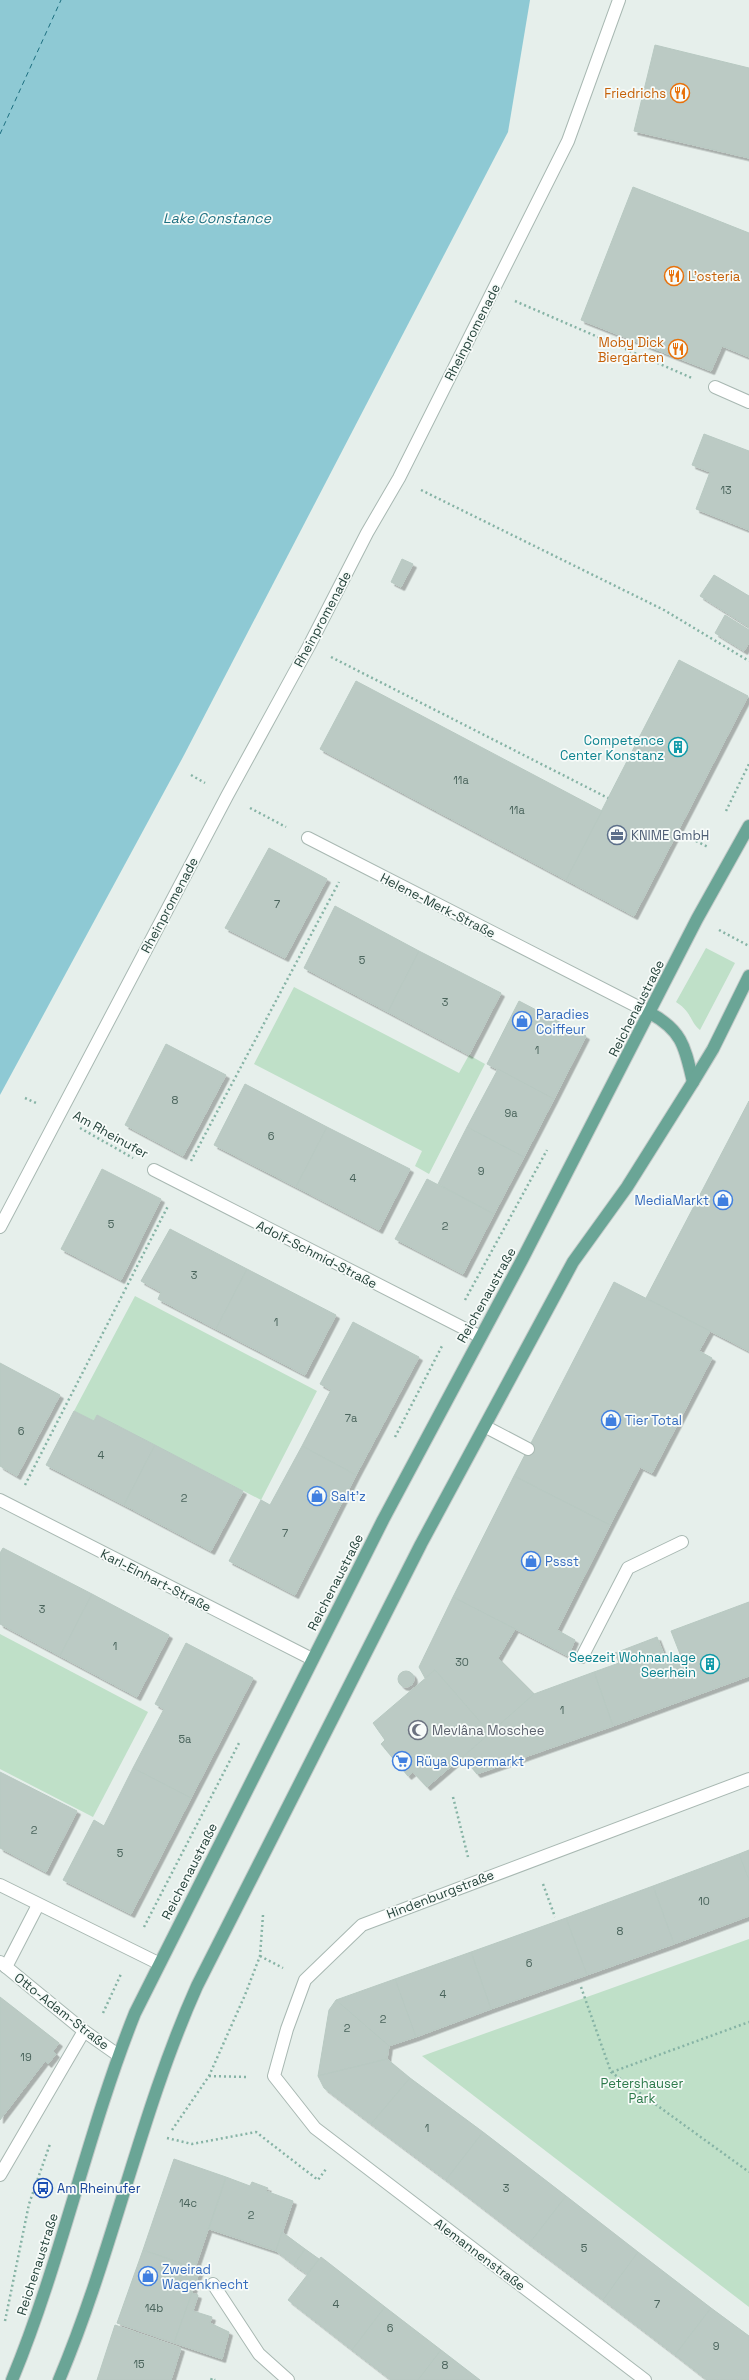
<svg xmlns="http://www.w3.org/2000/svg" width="749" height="2380" viewBox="0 0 749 2380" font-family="'Space Grotesk',sans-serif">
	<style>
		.green { fill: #bfe0c8 }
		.water { fill: #8ec9d4 }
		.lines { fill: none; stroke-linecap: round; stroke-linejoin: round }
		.ferry { stroke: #1c6f80; stroke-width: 1; stroke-dasharray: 5 4; stroke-linecap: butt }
		.building { fill: #bbcac4; stroke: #b8c9c2; filter: url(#shadow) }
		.service-casing { stroke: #a8b8b2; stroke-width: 14 }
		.pedestrian-casing { stroke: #a8b8b2; stroke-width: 14 }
		.minor-casing { stroke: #a8b8b2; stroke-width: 14 }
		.primary-casing { stroke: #c2cac8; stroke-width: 14 }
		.path { stroke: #86b3a5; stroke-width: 2.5; stroke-dasharray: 2 3; stroke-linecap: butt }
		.service { stroke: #fff; stroke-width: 12 }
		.pedestrian { stroke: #fff; stroke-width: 12 }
		.minor { stroke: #fff; stroke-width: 12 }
		.primary { stroke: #6aa596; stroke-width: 12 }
		.labels { text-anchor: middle; stroke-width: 3.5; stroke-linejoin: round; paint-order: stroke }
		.number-label { font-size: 11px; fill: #4a645c }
		.food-label { font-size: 13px; fill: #c56008; stroke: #f7fbf9; text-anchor: end }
		.street-label { font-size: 13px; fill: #24423a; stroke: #f7fbf9 }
		.culture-label { font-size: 13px; fill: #0d838f; stroke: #f7fbf9; text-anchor: end }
		.service-label { font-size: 13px; fill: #4e5e75; stroke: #f7fbf9; text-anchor: start }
		.shop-label { font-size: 13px; fill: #366cbe; stroke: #f7fbf9; text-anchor: start }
		.worship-label { font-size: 13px; fill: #5b616d; stroke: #f7fbf9; text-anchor: start }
		.park-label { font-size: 13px; fill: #2d7a4b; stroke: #f7fbf9 }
		.transit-label { font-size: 13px; fill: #164399; stroke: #f7fbf9; text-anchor: start }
		.water-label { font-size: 14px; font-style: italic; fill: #1c6f80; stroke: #f7fbf9 }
	</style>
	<defs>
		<filter id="shadow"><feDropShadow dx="3.5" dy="3.5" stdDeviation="0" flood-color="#0004"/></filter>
	</defs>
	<rect width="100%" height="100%" fill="#e6efeb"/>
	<g class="green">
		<path d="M 706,948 L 735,963 L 700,1030 C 689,1021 693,1013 676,1002 Z"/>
		<path d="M 294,987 L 459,1073 L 469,1055 L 485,1064 L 429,1174 L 415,1166 L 422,1151 L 254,1064 Z"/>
		<path d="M 135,1296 L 317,1391 L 261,1500 L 97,1415 L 94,1421 L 74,1411 Z"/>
		<path d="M 0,1634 L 148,1712 L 93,1817 L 0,1769 Z"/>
		<path d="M 749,1939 L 749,2307 L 422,2056 Z"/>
	</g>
	<path class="water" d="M 0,0 L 530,0 L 508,132 L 183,757 L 0,1095 Z"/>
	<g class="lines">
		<path class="ferry" d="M 0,134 L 61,0"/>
	</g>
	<g class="building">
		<path d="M 655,45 L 749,68 L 749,158 L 634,131 Z"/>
		<path d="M 633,187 L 749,233 L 749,357 L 722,346 L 711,371 L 581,320 Z"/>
		<path d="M 704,434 L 749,451 L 749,530 L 696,509 L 710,472 L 692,465 Z"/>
		<path d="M 402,559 L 413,564 L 401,587 L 391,582 Z"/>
		<path d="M 714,575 L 749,596 L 749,627 L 700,596 Z"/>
		<path d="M 725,615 L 749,630 L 749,643 L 744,651 L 715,633 Z"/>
		<path d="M 679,660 L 748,696 L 634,916 L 566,880 Z"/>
		<path d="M 356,681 L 602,811 L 566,880 L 320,749 Z"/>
		<path d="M 269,848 L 327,879 L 285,958 L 225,928 Z"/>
		<path d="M 335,906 L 419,951 L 388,1012 L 304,968 Z"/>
		<path d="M 419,951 L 501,993 L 469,1055 L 388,1012 Z"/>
		<path d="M 519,1001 L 586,1036 L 554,1099 L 487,1064 Z"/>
		<path d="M 166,1044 L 226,1075 L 183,1156 L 125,1125 Z"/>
		<path d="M 498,1069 L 554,1099 L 524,1157 L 467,1127 Z"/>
		<path d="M 245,1084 L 327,1127 L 296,1187 L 214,1145 Z"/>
		<path d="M 749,1101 L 749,1351 L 646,1298 Z"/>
		<path d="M 327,1127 L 410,1169 L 379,1230 L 296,1187 Z"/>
		<path d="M 467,1127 L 524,1157 L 494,1214 L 438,1184 Z"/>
		<path d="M 102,1169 L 161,1199 L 121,1280 L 61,1249 Z"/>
		<path d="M 427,1179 L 494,1214 L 463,1274 L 395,1239 Z"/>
		<path d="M 170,1229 L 247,1269 L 216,1329 L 158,1299 L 161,1292 L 141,1281 Z"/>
		<path d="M 247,1269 L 336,1315 L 305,1375 L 216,1329 Z"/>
		<path d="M 614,1282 L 710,1331 L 699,1351 L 712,1358 L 652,1473 L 640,1467 L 610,1525 L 514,1476 Z"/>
		<path d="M 353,1322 L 419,1357 L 356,1475 L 302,1446 L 331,1390 L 320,1384 Z"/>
		<path d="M 0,1363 L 60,1395 L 17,1476 L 0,1466 Z"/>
		<path d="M 74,1411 L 94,1421 L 97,1415 L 155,1445 L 124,1505 L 46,1465 Z"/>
		<path d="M 155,1445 L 243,1491 L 211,1551 L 124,1505 Z"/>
		<path d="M 302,1446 L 356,1475 L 295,1595 L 229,1561 L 261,1500 L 270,1505 Z"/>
		<path d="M 514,1476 L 610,1525 L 557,1630 L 575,1640 L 568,1656 L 453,1597 Z"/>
		<path d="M 3,1548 L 92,1594 L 60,1656 L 0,1624 L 0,1553 Z"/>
		<path d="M 92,1594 L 169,1635 L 137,1697 L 60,1656 Z"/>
		<path d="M 453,1597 L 515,1629 L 498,1658 L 534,1694 L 490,1733 L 435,1670 L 425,1678 L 419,1667 Z"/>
		<path d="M 749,1602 L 749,1676 L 613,1726 L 594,1672 L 619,1663 L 615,1653 L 657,1637 L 668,1665 L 682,1659 L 671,1631 Z"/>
		<path d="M 186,1643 L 253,1678 L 191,1798 L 133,1768 L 164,1709 L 155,1704 Z"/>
		<path d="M 435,1670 L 490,1733 L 427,1787 L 413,1772 L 408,1776 L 381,1744 L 385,1740 L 373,1723 Z"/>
		<circle cx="406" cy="1679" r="8"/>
		<path d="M 594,1672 L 613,1726 L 477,1774 L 463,1757 L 534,1694 Z"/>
		<path d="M 133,1768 L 191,1798 L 131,1914 L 63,1880 L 94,1820 L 104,1826 Z"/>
		<path d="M 0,1772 L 77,1811 L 46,1872 L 0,1848 Z"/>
		<path d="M 749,1850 L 749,1880 L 739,1854 Z"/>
		<path d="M 739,1854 L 749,1880 L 749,1916 L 674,1944 L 653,1886 Z"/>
		<path d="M 653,1886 L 674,1944 L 587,1975 L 566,1918 Z"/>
		<path d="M 566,1918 L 587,1975 L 491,2009 L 471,1952 Z"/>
		<path d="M 471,1952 L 491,2009 L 416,2037 L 395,1979 Z"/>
		<path d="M 395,1979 L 416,2037 L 389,2046 L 336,2000 Z"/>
		<path d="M 0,1997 L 59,2043 L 53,2051 L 56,2054 L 48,2064 L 45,2061 L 0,2120 Z"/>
		<path d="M 336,2000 L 389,2046 L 387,2059 L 318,2076 L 329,2010 Z"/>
		<path d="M 387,2059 L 410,2078 L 371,2124 L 324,2088 L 318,2076 Z"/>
		<path d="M 410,2078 L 483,2132 L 446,2180 L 371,2124 Z"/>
		<path d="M 483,2132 L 566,2196 L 529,2244 L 446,2180 Z"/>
		<path d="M 174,2159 L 226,2177 L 195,2268 L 143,2250 Z"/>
		<path d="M 226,2177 L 250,2186 L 252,2182 L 268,2188 L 266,2191 L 293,2201 L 276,2251 L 209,2229 Z"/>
		<path d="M 566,2196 L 638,2252 L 603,2300 L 529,2244 Z"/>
		<path d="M 282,2232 L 305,2249 L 294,2265 L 276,2251 Z"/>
		<path d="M 305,2249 L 319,2259 L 307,2274 L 294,2265 Z"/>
		<path d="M 143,2250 L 200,2270 L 174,2343 L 117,2323 Z"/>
		<path d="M 638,2252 L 711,2308 L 675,2355 L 603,2300 Z"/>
		<path d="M 321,2257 L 385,2307 L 352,2350 L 288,2300 Z"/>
		<path d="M 192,2293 L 198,2295 L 193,2311 L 212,2317 L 210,2323 L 229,2332 L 222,2359 L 174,2343 Z"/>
		<path d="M 385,2307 L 441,2350 L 418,2380 L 391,2380 L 352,2350 Z"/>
		<path d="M 711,2308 L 749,2336 L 749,2380 L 707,2380 L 675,2355 Z"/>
		<path d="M 115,2325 L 181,2348 L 171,2380 L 97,2380 Z"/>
		<path d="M 441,2350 L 480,2380 L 418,2380 Z"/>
	</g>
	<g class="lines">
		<g class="service-casing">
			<g id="service">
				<path d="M 715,387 L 749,402"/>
				<path d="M 486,1427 L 528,1449"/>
				<path d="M 582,1657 L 628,1568 L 682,1542"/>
				<path d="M 213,2284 L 259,2354 L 288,2380"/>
			</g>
		</g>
		<g class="pedestrian-casing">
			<path id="pedestrian" d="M 0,1227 L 227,796 L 309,646 L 367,533 L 399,478 L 568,141 L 619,0"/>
		</g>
		<g class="minor-casing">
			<g id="minor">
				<path d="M 308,838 L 650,1013"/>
				<path d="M 154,1170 L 479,1336"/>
				<path d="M 0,1500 L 312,1659"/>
				<path d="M 0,1885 L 158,1963"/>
				<path d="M 0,1962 L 84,2031 L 118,2055"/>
				<path d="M 6,1967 L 38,1905"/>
				<path d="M 0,2175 L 84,2031"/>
				<path d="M 645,2380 L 315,2128 L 274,2076 L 287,2029 L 305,1980 L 362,1925 L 749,1779"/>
			</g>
		</g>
		<g class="primary-casing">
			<g id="primary">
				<path d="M 650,1013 C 683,1031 685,1048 693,1082"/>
				<path d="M 12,2380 C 61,2262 87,2133 135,2013 L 383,1520 L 523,1258 L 697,919 L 749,826"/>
				<path d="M 59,2380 C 113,2252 140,2113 197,1986 L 421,1544 L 573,1262 L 627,1187 L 693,1082 L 713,1049 L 749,976"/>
			</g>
		</g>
		<g class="path">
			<path d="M 515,301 L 692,378"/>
			<path d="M 421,490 L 664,610 L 749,661"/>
			<path d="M 331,657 L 608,798"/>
			<path d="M 191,775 L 205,783"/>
			<path d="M 250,808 L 286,827"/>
			<path d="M 726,811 L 749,764"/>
			<path d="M 678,832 L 708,847"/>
			<path d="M 719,930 L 749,946"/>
			<path d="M 25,1098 L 36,1103"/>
			<path d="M 80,1128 L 133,1158"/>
			<path d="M 191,1161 L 339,882"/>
			<path d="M 465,1300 L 547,1150"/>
			<path d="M 395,1437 L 442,1346"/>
			<path d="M 25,1485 L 168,1206"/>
			<path d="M 453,1797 L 468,1857"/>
			<path d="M 543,1884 L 555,1917"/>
			<path d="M 144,1927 L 239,1743"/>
			<path d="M 260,1956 L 283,1968"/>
			<path d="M 581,1987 L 611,2072 L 749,2172"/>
			<path d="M 103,2013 L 121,1974"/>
			<path d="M 612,2072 L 749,2022"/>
			<path d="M 209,2076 L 248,2077"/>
			<path d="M 172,2130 L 209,2076 L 245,1995 L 260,1956 L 263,1915"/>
			<path d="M 167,2138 L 192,2144 L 256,2132 L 318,2180 L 326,2169"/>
			<path d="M 5,2321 L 29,2204 L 50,2144"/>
			<path d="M 211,2380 L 212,2378 L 215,2380"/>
		</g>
		<use href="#service" class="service"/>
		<use href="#pedestrian" class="pedestrian"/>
		<use href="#minor" class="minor"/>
		<use href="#primary" class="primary"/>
	</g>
	<defs>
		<g id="restaurant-ring" transform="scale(1)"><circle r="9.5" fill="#f7fbf9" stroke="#e8710a" stroke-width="1.5"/><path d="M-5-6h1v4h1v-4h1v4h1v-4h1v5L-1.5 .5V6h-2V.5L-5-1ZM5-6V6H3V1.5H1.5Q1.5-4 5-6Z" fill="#e8710a"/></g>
		<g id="building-ring" transform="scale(1)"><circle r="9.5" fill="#f7fbf9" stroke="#0f9aa8" stroke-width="1.5"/><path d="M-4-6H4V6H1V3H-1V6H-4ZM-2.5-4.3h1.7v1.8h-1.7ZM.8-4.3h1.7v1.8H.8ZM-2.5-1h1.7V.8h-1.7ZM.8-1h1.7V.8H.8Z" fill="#0f9aa8"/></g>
		<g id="office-ring" transform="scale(1)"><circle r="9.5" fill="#f7fbf9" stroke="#5c6f8a" stroke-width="1.5"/><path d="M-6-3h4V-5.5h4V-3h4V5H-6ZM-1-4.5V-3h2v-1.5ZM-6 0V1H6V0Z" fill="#5c6f8a"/></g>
		<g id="shop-ring" transform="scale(1)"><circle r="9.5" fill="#f7fbf9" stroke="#3f7fe0" stroke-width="1.5"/><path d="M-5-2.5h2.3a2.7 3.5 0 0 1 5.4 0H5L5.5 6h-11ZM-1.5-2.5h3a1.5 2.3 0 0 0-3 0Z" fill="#3f7fe0"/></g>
		<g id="mosque-ring" transform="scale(1)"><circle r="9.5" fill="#f7fbf9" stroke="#6b7280" stroke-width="1.5"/><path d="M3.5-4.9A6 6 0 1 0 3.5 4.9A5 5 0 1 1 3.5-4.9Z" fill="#6b7280"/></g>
		<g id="supermarket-ring" transform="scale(1)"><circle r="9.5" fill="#f7fbf9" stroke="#3f7fe0" stroke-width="1.5"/><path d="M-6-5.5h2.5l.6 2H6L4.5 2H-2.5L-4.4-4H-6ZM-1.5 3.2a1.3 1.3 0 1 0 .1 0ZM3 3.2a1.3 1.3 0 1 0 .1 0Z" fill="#3f7fe0"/></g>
		<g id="bus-ring" transform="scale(1)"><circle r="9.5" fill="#f7fbf9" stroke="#1a4fb4" stroke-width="1.5"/><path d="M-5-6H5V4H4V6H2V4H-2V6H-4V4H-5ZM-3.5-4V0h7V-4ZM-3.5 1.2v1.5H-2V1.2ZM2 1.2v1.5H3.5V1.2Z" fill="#1a4fb4"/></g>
	</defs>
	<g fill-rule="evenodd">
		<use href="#restaurant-ring" x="680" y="93"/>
		<use href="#restaurant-ring" x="674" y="276"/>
		<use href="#restaurant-ring" x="678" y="349"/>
		<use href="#building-ring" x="678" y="747"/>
		<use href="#office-ring" x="617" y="835"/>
		<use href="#shop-ring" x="522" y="1021"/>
		<use href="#shop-ring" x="723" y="1200"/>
		<use href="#shop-ring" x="611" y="1420"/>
		<use href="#shop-ring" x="317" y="1496"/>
		<use href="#shop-ring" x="531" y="1561"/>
		<use href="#building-ring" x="710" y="1664"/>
		<use href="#mosque-ring" x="418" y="1730"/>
		<use href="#supermarket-ring" x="402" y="1761"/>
		<use href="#bus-ring" x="43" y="2188"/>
		<use href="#shop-ring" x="148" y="2276"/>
	</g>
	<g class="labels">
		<g class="number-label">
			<text x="726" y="494">13</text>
			<text x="461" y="784">11a</text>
			<text x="517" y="814">11a</text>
			<text x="277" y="908">7</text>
			<text x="362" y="964">5</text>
			<text x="445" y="1006">3</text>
			<text x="537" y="1054">1</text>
			<text x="175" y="1104">8</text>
			<text x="511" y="1117">9a</text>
			<text x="271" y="1140">6</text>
			<text x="481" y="1175">9</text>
			<text x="353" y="1182">4</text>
			<text x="111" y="1228">5</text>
			<text x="445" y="1230">2</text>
			<text x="194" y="1279">3</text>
			<text x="276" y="1326">1</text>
			<text x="351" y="1422">7a</text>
			<text x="21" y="1435">6</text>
			<text x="101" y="1459">4</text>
			<text x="184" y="1502">2</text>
			<text x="285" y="1537">7</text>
			<text x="42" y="1613">3</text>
			<text x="115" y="1650">1</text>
			<text x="462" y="1666">30</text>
			<text x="562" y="1714">1</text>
			<text x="185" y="1743">5a</text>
			<text x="34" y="1834">2</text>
			<text x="120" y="1857">5</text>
			<text x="704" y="1905">10</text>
			<text x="620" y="1935">8</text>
			<text x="529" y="1967">6</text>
			<text x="443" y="1998">4</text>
			<text x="383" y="2023">2</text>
			<text x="347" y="2032">2</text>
			<text x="26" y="2061">19</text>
			<text x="427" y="2132">1</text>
			<text x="506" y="2192">3</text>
			<text x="188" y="2207">14c</text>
			<text x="251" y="2219">2</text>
			<text x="584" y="2252">5</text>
			<text x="336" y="2308">4</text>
			<text x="657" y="2308">7</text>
			<text x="154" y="2312">14b</text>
			<text x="390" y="2332">6</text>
			<text x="716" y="2350">9</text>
			<text x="139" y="2368">15</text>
			<text x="445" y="2369">8</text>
		</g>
		<g class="food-label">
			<text x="666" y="98">Friedrichs</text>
			<text x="688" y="281" text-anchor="start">L'osteria</text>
			<text x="664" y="347">Moby Dick<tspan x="664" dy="15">Biergarten</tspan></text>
		</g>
		<g class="street-label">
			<text transform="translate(472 332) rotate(-63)" y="5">Rheinpromenade</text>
			<text transform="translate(322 619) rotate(-62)" y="5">Rheinpromenade</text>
			<text transform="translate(169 905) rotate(-62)" y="5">Rheinpromenade</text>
			<text transform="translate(438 905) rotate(27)" y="5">Helene-Merk-Straße</text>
			<text transform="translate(636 1008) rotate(-63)" y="5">Reichenaustraße</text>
			<text transform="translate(111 1134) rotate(29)" y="5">Am Rheinufer</text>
			<text transform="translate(317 1254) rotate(27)" y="5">Adolf-Schmid-Straße</text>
			<text transform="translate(486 1295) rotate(-61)" y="5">Reichenaustraße</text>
			<text transform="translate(156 1580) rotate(27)" y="5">Karl-Einhart-Straße</text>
			<text transform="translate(335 1582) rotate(-63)" y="5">Reichenaustraße</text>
			<text transform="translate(189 1871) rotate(-63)" y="5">Reichenaustraße</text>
			<text transform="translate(440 1894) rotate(-21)" y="5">Hindenburgstraße</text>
			<text transform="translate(62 2011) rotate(38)" y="5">Otto-Adam-Straße</text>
			<text transform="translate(480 2254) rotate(37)" y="5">Alemannenstraße</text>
			<text transform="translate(37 2264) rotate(-72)" y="5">Reichenaustraße</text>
		</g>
		<g class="culture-label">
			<text x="664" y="745">Competence<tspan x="664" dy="15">Center Konstanz</tspan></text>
			<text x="696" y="1662">Seezeit Wohnanlage<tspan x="696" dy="15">Seerhein</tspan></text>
		</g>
		<g class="service-label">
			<text x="631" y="840">KNIME GmbH</text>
		</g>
		<g class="shop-label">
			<text x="536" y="1019">Paradies<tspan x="536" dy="15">Coiffeur</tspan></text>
			<text x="709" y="1205" text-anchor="end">MediaMarkt</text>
			<text x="625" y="1425">Tier Total</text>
			<text x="331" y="1501">Salt'z</text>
			<text x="545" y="1566">Pssst</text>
			<text x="416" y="1766">Rüya Supermarkt</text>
			<text x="162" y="2274">Zweirad<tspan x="162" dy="15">Wagenknecht</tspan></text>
		</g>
		<g class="worship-label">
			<text x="432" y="1735">Mevlâna Moschee</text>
		</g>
		<g class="park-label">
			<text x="642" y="2088">Petershauser<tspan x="642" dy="15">Park</tspan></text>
		</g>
		<g class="transit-label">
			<text x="57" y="2193">Am Rheinufer</text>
		</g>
		<g class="water-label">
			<text x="217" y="223">Lake Constance</text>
		</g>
	</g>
</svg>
